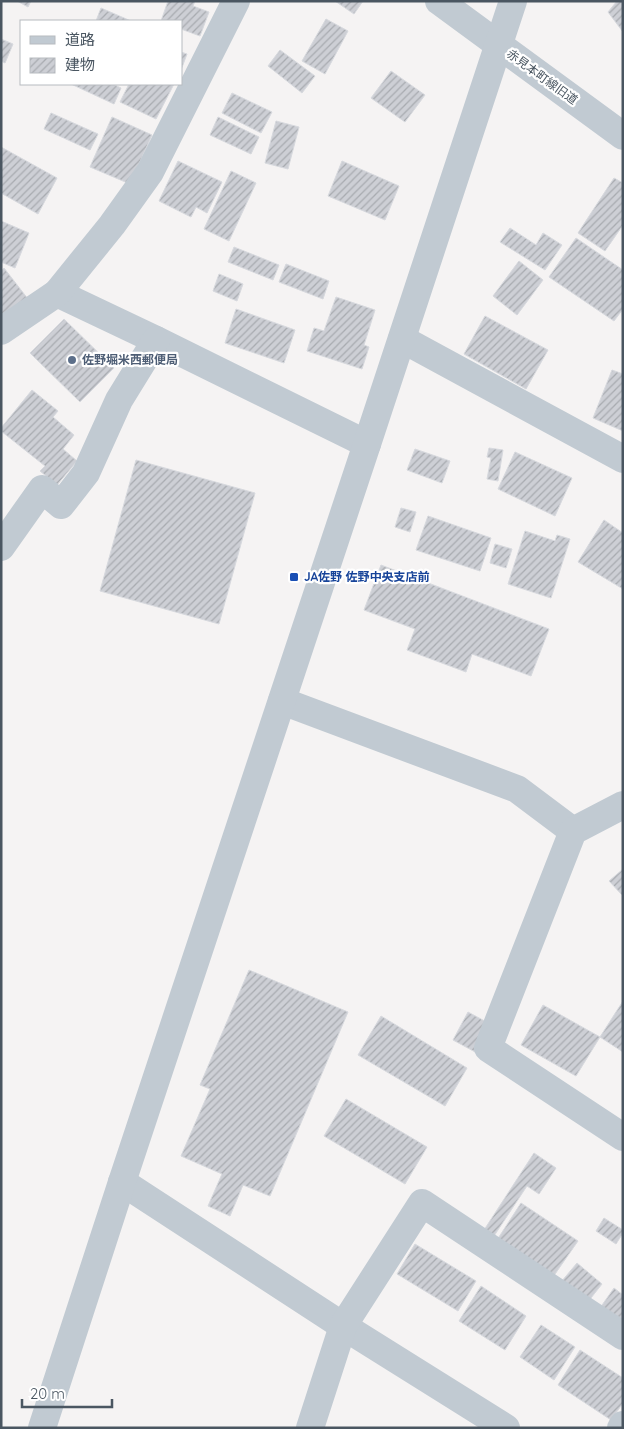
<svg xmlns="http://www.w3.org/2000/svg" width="624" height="1429" viewBox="0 0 624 1429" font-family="Quicksand,'Noto Sans JP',sans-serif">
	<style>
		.building { fill: url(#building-hatch); stroke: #d7d9de }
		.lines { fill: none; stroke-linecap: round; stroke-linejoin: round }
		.minor { stroke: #c1cad2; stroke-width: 28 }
		.service-dot { fill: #5c6f8a; stroke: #fff; stroke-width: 2 }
		.transit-dot { fill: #1a4fb4; stroke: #fff; stroke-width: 2 }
		.labels { text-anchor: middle; stroke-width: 4.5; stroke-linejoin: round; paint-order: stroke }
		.street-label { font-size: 12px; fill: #4a5661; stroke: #fff }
		.service-label { font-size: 12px; font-weight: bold; fill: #4e5e75; stroke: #fff; text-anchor: start }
		.transit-label { font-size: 12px; font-weight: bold; fill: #164399; stroke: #fff; text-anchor: start }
	</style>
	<defs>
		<pattern id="building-hatch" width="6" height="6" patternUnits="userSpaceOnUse" patternTransform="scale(1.25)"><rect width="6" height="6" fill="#cdcfd5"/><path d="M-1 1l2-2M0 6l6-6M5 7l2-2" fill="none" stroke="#a8abb0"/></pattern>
	</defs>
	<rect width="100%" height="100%" fill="#f5f3f3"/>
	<g class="building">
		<path d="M 17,1 L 31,1 L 28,7 Z"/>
		<path d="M 168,1 L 195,1 L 193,6 L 209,12 L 200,36 L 181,29 L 181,21 L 161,21 Z"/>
		<path d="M 335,1 L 363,1 L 354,14 Z"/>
		<path d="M 617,1 L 623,1 L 623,32 L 608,12 Z"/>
		<path d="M 101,8 L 131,21 L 96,21 Z"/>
		<path d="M 326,19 L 348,31 L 325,74 L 302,61 Z"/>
		<path d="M 1,39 L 13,44 L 5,63 L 1,61 Z"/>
		<path d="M 280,50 L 315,76 L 302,93 L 268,66 Z"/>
		<path d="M 181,52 L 187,54 L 181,70 Z"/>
		<path d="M 391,71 L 425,95 L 405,122 L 371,98 Z"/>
		<path d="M 71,84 L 113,84 L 121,88 L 114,104 Z"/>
		<path d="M 129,84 L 174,84 L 156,119 L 120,102 Z"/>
		<path d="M 232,93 L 272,112 L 261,133 L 222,113 Z"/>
		<path d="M 51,113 L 98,134 L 90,150 L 44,129 Z"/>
		<path d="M 112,117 L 152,135 L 130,184 L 90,167 Z"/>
		<path d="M 218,117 L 259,137 L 251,154 L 210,135 Z"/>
		<path d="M 276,121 L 299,127 L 288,169 L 265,163 Z"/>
		<path d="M 1,147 L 57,178 L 38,214 L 1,193 Z"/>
		<path d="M 178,161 L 222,182 L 207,213 L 196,207 L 191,217 L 159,201 Z"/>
		<path d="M 342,161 L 399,186 L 385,220 L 328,196 Z"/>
		<path d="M 231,171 L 256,183 L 229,241 L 204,229 Z"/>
		<path d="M 614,178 L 623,183 L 623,225 L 605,251 L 578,233 Z"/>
		<path d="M 1,221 L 29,233 L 15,268 L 1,262 Z"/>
		<path d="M 510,228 L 536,245 L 543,233 L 562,245 L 545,270 L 500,242 Z"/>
		<path d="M 576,238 L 623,270 L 623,309 L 614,321 L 549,277 Z"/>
		<path d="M 234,247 L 279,265 L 273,280 L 228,262 Z"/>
		<path d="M 519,261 L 543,280 L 517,315 L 493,296 Z"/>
		<path d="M 286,264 L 329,281 L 323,299 L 279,282 Z"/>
		<path d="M 4,268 L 28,299 L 1,321 L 1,271 Z"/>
		<path d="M 219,274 L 243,284 L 237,301 L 213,291 Z"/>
		<path d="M 336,297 L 375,310 L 364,345 L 369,347 L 362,369 L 307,351 L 314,328 L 324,331 Z"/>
		<path d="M 236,309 L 295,330 L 284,363 L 225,343 Z"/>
		<path d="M 485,316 L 548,350 L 526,389 L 464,354 Z"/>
		<path d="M 64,319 L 114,368 L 80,402 L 30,353 Z"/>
		<path d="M 612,370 L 623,374 L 623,431 L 593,418 Z"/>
		<path d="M 32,390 L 58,411 L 53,417 L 74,435 L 63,449 L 77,461 L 57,485 L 40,471 L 45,466 L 1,431 L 1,428 Z"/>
		<path d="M 489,448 L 503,450 L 498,481 L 487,479 L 491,458 L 487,457 Z"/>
		<path d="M 415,449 L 450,461 L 442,483 L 407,470 Z"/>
		<path d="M 515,452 L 572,478 L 555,516 L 498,489 Z"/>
		<path d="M 136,460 L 255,493 L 219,624 L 100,591 Z"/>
		<path d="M 401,508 L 416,512 L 410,532 L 395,527 Z"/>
		<path d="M 428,516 L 491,538 L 480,571 L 416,550 Z"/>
		<path d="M 604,520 L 623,533 L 623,589 L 578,562 Z"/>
		<path d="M 525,531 L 555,541 L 557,535 L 570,539 L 551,598 L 508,584 Z"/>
		<path d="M 495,544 L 512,549 L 506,568 L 490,563 Z"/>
		<path d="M 381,565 L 549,629 L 531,676 L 472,654 L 466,672 L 407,650 L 415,629 L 364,610 Z"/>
		<path d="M 623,869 L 623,896 L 609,881 Z"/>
		<path d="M 249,970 L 348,1012 L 270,1196 L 243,1185 L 230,1216 L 208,1206 L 222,1174 L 181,1156 L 210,1089 L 200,1085 Z"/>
		<path d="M 623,1001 L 623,1052 L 600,1037 Z"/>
		<path d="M 543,1005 L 600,1037 L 576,1076 L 521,1045 Z"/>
		<path d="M 468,1012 L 492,1025 L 477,1053 L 453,1040 Z"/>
		<path d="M 381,1016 L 467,1068 L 445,1106 L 358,1055 Z"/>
		<path d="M 346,1099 L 427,1147 L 405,1184 L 324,1136 Z"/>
		<path d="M 534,1153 L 556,1168 L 539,1194 L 527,1186 L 494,1236 L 484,1230 Z"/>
		<path d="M 521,1203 L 578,1241 L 553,1277 L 497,1240 Z"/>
		<path d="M 604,1218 L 623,1230 L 623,1233 L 616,1244 L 596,1231 Z"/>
		<path d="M 415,1244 L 476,1281 L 458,1311 L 397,1274 Z"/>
		<path d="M 577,1263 L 602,1284 L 587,1303 L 561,1282 Z"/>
		<path d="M 481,1286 L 526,1316 L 505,1350 L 459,1321 Z"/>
		<path d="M 614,1288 L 623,1295 L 623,1323 L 600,1308 Z"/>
		<path d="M 541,1325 L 575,1347 L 554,1380 L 520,1357 Z"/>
		<path d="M 580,1350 L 623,1378 L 623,1403 L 611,1420 L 558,1385 Z"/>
	</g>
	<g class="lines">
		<g class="minor">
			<path d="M 439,1 L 623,136"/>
			<path d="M 57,293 L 156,340 L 367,444"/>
			<path d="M 1,331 L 57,293 L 112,225 L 150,172 L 236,1"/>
			<path d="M 402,339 L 623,459"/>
			<path d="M 1,547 L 42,489 L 61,505 L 86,473 L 119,400 L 156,340"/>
			<path d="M 282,701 L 517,789 L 573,831"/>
			<path d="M 623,805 L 573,831 L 488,1048 L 623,1137"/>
			<path d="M 122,1182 L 343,1326 L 506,1428"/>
			<path d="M 42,1428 L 122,1182 L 367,444 L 513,1"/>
			<path d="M 310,1428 L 343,1326 L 422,1203 L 623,1336"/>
			<path d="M 621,1428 L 623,1425"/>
		</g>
	</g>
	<circle class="service-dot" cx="72" cy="360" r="5"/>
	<rect class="transit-dot" x="289" y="572" width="10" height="10" rx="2.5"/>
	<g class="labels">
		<g class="street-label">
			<text transform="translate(542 77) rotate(36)" y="4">赤見本町線旧道</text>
		</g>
		<g class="service-label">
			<text x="82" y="364">佐野堀米西郵便局</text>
		</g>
		<g class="transit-label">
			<text x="304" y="581">JA佐野 佐野中央支店前</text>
		</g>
	</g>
	<rect width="624" height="1429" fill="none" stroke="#4a5661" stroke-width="5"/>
	<rect x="20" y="20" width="162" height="65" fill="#ffffff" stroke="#b7bbc0"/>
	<rect x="30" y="36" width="25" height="8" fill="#c1cad2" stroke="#b7bbc0"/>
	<text x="65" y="45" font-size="15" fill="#4a5661">道路</text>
	<rect x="30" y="58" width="25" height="15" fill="url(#building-hatch)" stroke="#b7bbc0"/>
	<text x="65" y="70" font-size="15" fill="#4a5661">建物</text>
	<path d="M22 1399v8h90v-8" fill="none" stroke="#4a5661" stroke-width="2.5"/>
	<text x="30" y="1399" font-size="15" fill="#4a5661" stroke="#ffffff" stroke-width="4" paint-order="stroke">20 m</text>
</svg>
